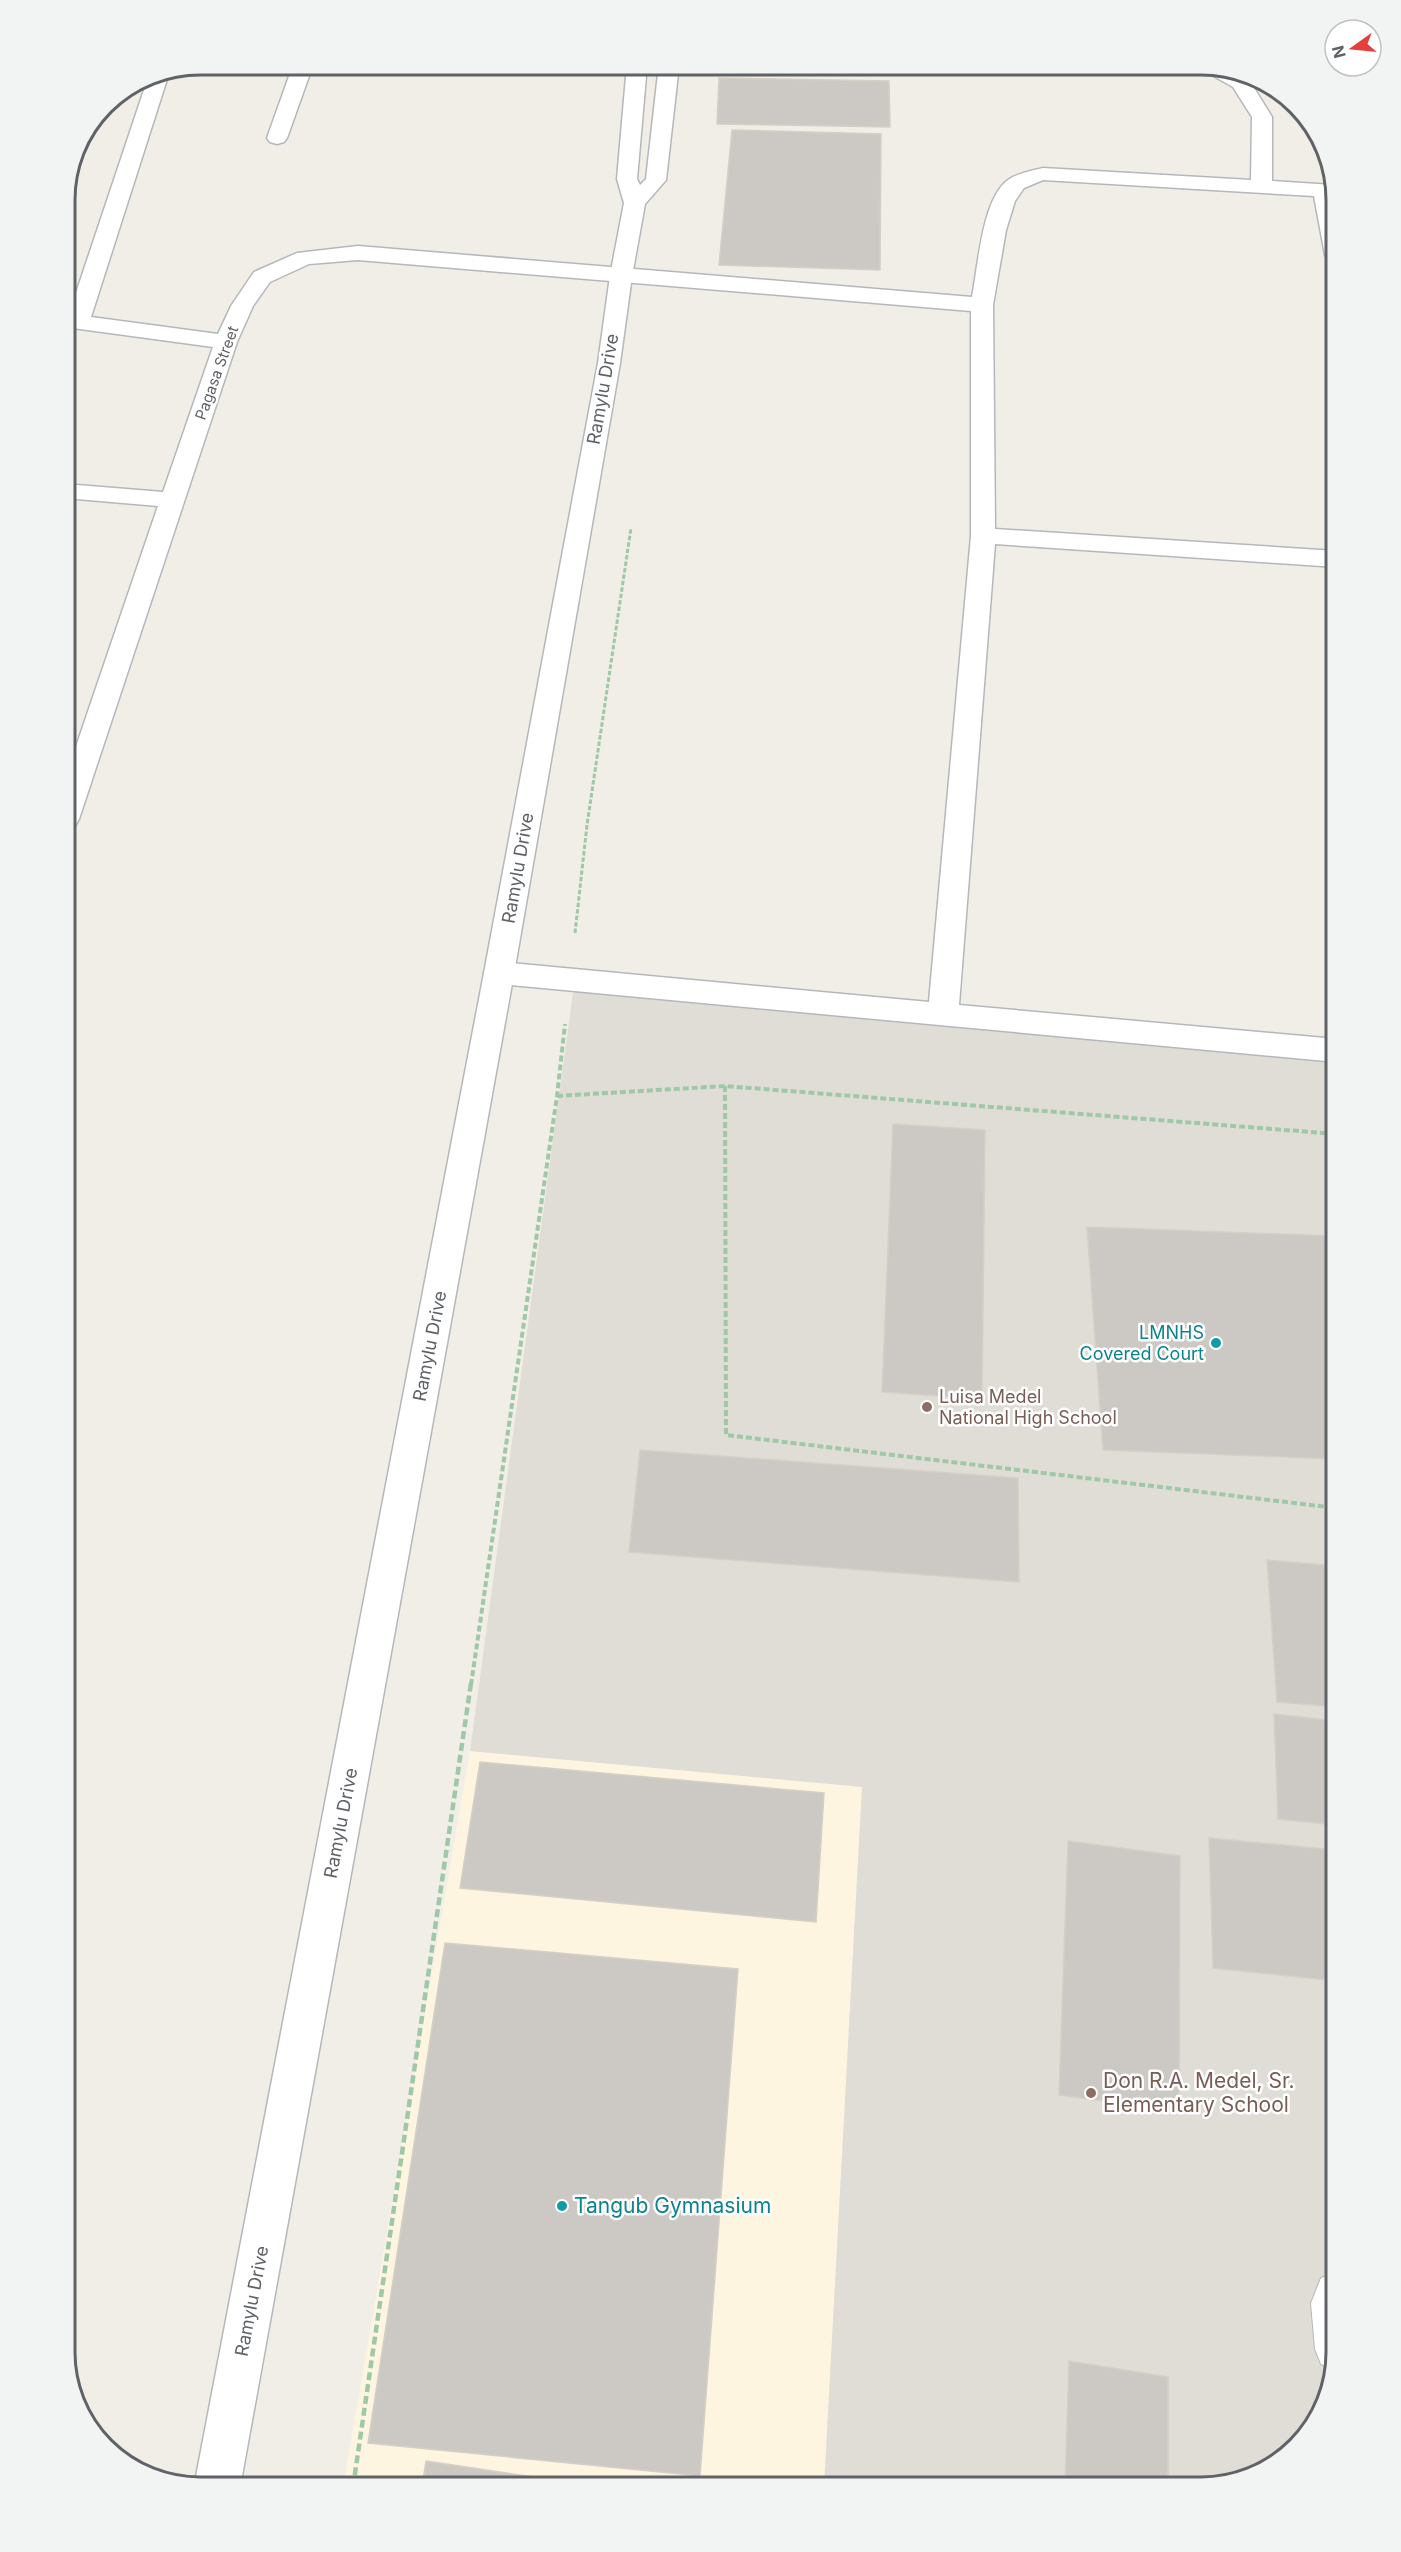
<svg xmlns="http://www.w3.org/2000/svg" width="1401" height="2552" viewBox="0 0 1401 2552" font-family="Inter,sans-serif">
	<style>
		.commercial { fill: #fdf5e0 }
		.education { fill: #e0ddd6 }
		.building { fill: #ccc9c4; stroke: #d5d0c6; stroke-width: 1.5 }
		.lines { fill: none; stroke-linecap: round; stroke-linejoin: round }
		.service-casing { stroke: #b4b8bb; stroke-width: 2 }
		.minor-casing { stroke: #b4b8bb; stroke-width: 3 }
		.tertiary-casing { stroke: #b4b8bb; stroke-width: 3 }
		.path-far2 { stroke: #9fc8a8; stroke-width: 3; stroke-dasharray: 4.5 2; stroke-linecap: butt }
		.path-far1 { stroke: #9fc8a8; stroke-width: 4; stroke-dasharray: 6 3; stroke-linecap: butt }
		.path { stroke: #9fc8a8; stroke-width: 4.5; stroke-dasharray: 8 4; stroke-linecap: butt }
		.service { fill: #fff; fill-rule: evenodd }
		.minor { fill: #fff; fill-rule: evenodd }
		.tertiary { fill: #fff; fill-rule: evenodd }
		.culture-dot { fill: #0f9aa8; stroke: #fff; stroke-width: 2 }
		.education-dot { fill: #8d6e63; stroke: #fff; stroke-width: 2 }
		.labels { text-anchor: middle; stroke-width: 5; stroke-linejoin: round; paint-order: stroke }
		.far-street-label { font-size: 15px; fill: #5f6367; stroke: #fff }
		.street-label { font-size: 18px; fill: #5f6367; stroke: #fff }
		.culture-label { font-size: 18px; fill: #0d838f; stroke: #fff; text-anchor: end }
		.education-label { font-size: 18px; fill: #785e54; stroke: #fff; text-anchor: start }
		.near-education-label { font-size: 21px; fill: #785e54; stroke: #fff; text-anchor: start }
		.near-culture-label { font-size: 21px; fill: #0d838f; stroke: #fff; text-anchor: start }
		.rim { fill: none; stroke: #5f6367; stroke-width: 3 }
	</style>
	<rect width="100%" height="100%" fill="#f0eee7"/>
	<path class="commercial" d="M 470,1751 L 862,1786 L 824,2487 L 343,2487 Z"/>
	<path class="education" d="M 574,985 L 1336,1063 L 1336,2352 L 1314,2427 L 1253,2477 L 1201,2487 L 824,2487 L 862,1787 L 470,1751 Z"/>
	<g class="building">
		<path d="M 719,78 L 889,81 L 890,127 L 717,124 Z"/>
		<path d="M 732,130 L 881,134 L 880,270 L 719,265 Z"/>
		<path d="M 893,1124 L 985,1130 L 982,1399 L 882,1392 Z"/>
		<path d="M 1087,1227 L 1336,1236 L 1336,1459 L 1103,1450 Z"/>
		<path d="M 640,1450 L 1018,1478 L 1019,1582 L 629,1552 Z"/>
		<path d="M 1267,1560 L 1336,1566 L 1336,1707 L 1277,1702 Z"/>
		<path d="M 1274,1714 L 1336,1721 L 1336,1825 L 1278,1819 Z"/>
		<path d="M 480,1762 L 824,1793 L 816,1922 L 460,1888 Z"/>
		<path d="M 1209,1838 L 1336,1850 L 1336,1981 L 1213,1968 Z"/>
		<path d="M 1068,1841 L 1180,1856 L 1179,2111 L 1059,2095 Z"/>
		<path d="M 445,1943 L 738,1969 L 700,2476 L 368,2443 Z"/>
		<path d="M 1069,2361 L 1168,2377 L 1168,2487 L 1065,2487 Z"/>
		<path d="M 426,2461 L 601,2487 L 422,2487 Z"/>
	</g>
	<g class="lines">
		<g class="service-casing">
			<path id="service" d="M 1336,2272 L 1336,2352 L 1332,2369 L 1321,2364 L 1315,2349 L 1311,2303 L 1321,2278 Z"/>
		</g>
		<g class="minor-casing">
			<g id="minor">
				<path d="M 293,65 L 313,65 L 287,138 L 284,142 L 277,144 L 270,142 L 267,138 Z"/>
				<path d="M 1198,65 L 1210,65 L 1243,76 L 1251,83 L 1272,117 L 1272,181 L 1333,185 L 1336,201 L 1336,261 L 1328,260 L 1325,255 L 1314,196 L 1043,180 L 1024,188 L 1015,201 L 1006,230 L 993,305 L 995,529 L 1336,551 L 1336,567 L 995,544 L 959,1005 L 1336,1039 L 1336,1062 L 499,984 L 489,981 L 484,973 L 489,965 L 499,962 L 929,1002 L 971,536 L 971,311 L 358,260 L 309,264 L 270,282 L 253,306 L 237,342 L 79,819 L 75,826 L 65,829 L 65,779 L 158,506 L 65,498 L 65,484 L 163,492 L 213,347 L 65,327 L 65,313 L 69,314 L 149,75 L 167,71 L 169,73 L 91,317 L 218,334 L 231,306 L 254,272 L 297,253 L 358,246 L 972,297 C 978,267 982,199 1008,180 C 1018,173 1031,171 1043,168 L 1251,180 L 1252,117 L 1233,87 L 1201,69 Z"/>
			</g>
		</g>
		<g class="tertiary-casing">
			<path id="tertiary" d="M 627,65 L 647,65 L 637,179 L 640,185 L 646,179 L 659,65 L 679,65 L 666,180 L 645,204 L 632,276 L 620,363 L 514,973 L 240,2487 L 194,2487 L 484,973 L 598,363 L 610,276 L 624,203 L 617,179 Z"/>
		</g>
		<path class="path-far2" d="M 575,933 L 587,825 L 631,528"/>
		<g class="path-far1">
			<path d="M 725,1086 L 726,1435 L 1336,1508"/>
			<path d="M 557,1096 L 725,1086 L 1336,1134"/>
			<path d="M 471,1685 L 557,1096 L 565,1024"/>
		</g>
		<path class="path" d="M 353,2487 L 471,1683"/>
		<use href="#service" class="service"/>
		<use href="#minor" class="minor"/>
		<use href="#tertiary" class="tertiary"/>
	</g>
	<g class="culture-dot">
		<circle cx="1216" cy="1343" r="6"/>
		<circle cx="562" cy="2206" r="6"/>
	</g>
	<g class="education-dot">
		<circle cx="927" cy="1407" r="6"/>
		<circle cx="1091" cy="2093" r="6"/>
	</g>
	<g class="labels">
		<g class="far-street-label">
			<text transform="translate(217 373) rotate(-70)" y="5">Pagasa Street</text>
		</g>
		<g class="street-label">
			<text transform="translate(603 389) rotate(-80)" y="6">Ramylu Drive</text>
			<text transform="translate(518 868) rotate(-80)" y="6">Ramylu Drive</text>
			<text transform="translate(430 1346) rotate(-79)" y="6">Ramylu Drive</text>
			<text transform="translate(341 1823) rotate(-79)" y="6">Ramylu Drive</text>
			<text transform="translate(252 2301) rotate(-79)" y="6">Ramylu Drive</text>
		</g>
		<g class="culture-label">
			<text x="1204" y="1339">LMNHS<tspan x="1204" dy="21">Covered Court</tspan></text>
		</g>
		<g class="education-label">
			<text x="939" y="1403">Luisa Medel<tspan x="939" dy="21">National High School</tspan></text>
		</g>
		<g class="near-education-label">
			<text x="1103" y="2088">Don R.A. Medel, Sr.<tspan x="1103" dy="24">Elementary School</tspan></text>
		</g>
		<g class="near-culture-label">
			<text x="574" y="2213">Tangub Gymnasium</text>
		</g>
	</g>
	<path d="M0 0H1401V2552H0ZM200 75H1201A125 125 0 0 1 1326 200V2352A125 125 0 0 1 1201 2477H200A125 125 0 0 1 75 2352V200A125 125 0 0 1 200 75Z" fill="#f2f3f3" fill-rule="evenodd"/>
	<path class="rim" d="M200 75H1201A125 125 0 0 1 1326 200V2352A125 125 0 0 1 1201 2477H200A125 125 0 0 1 75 2352V200A125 125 0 0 1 200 75Z"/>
	<g transform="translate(1353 48) rotate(255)"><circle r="28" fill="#ffffff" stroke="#bfc1c2" stroke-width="1.5"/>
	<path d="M0-4.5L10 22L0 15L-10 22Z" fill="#e43f39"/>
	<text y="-9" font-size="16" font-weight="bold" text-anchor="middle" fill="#5f6367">N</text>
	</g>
</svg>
